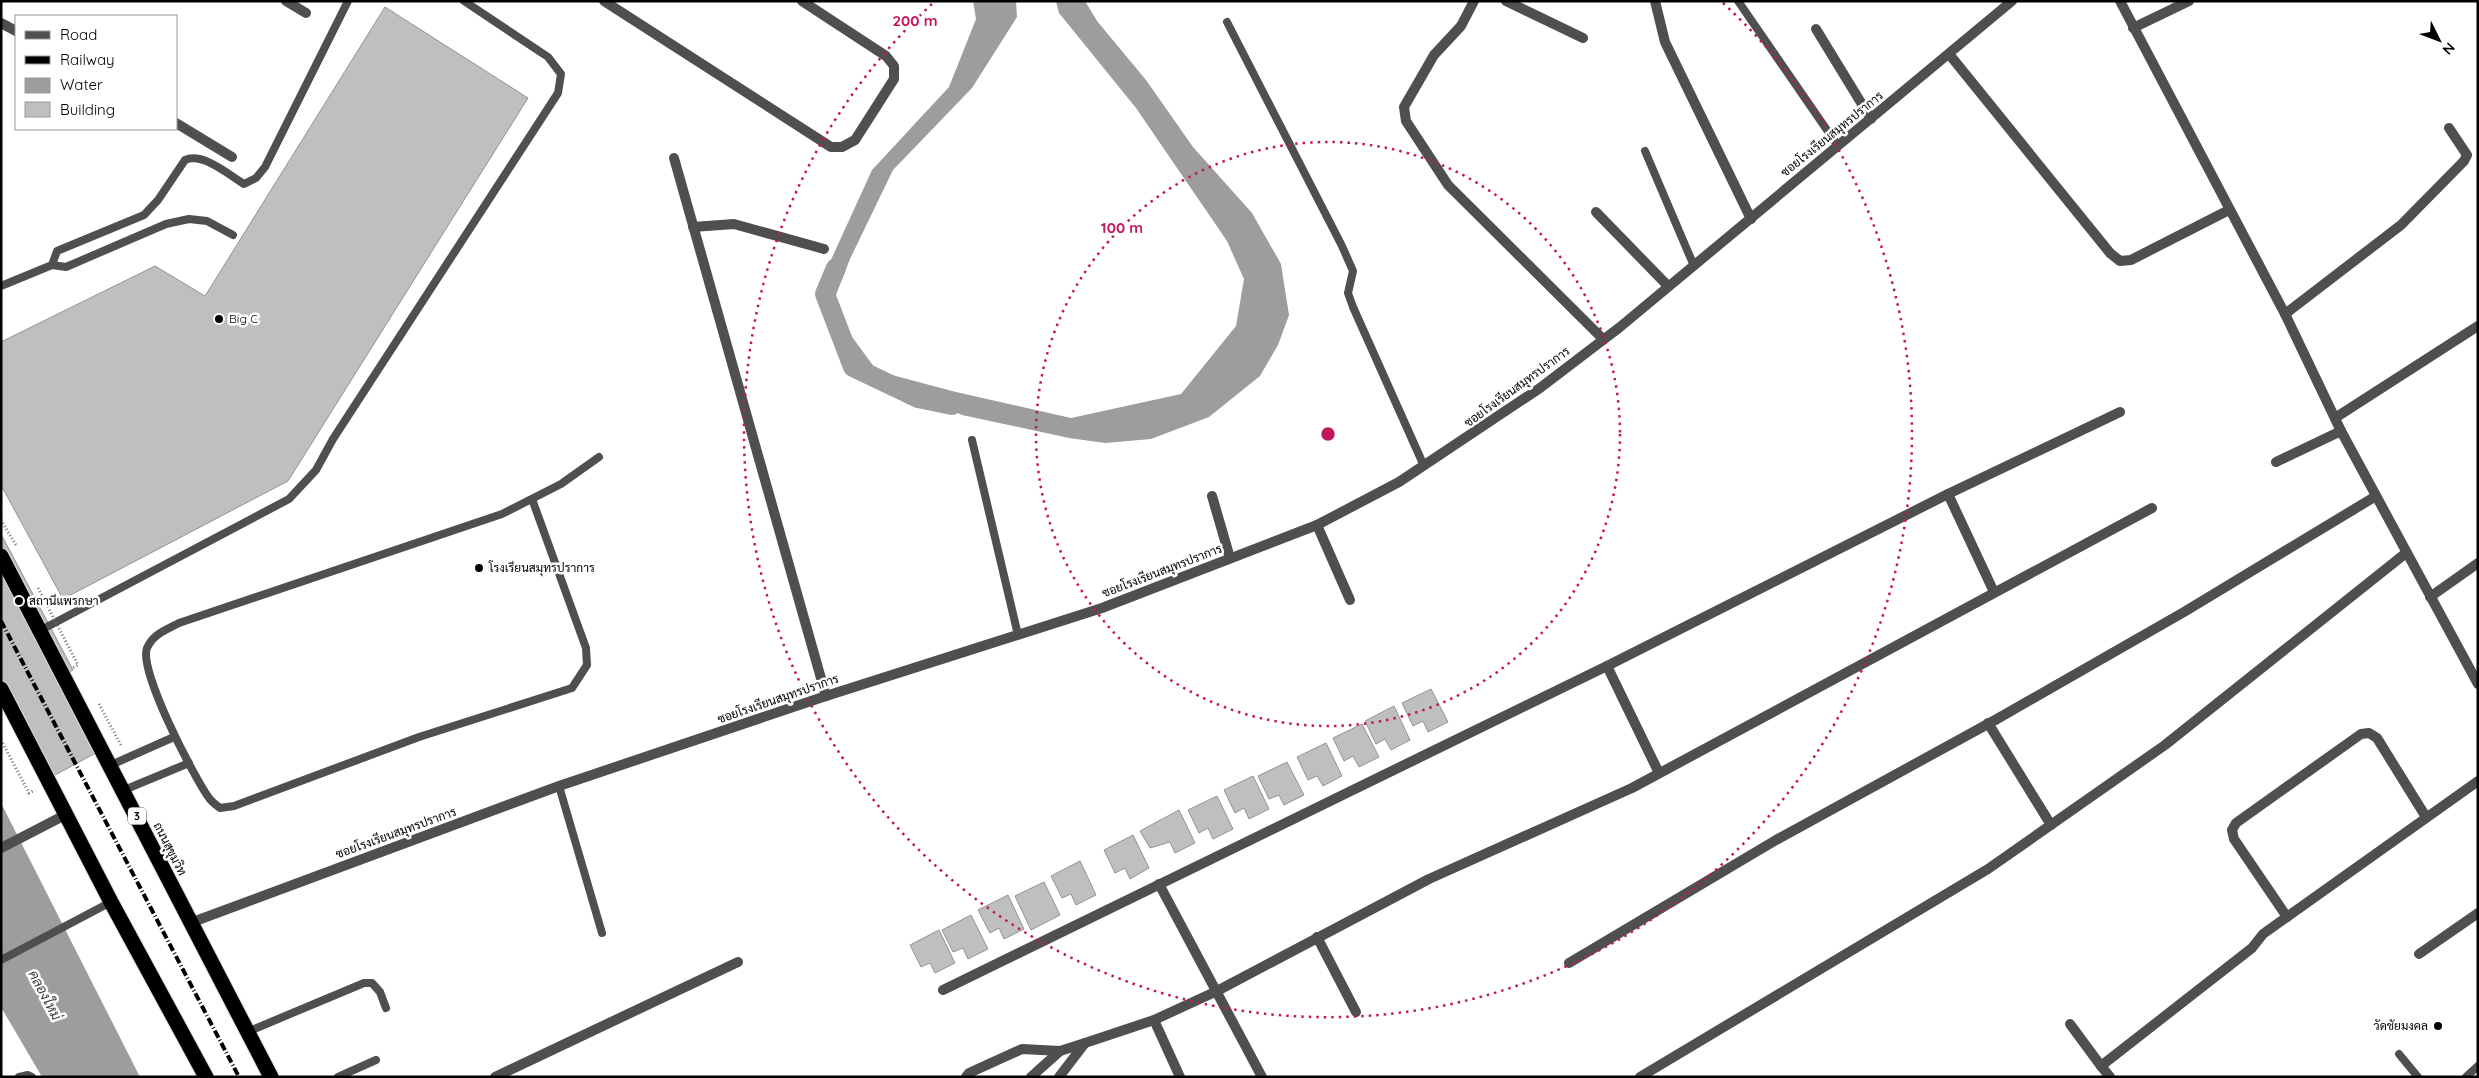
<svg xmlns="http://www.w3.org/2000/svg" width="2479" height="1078" viewBox="0 0 2479 1078" font-family="Quicksand,Sarabun,sans-serif">
	<style>
		.water { fill: #9d9d9d }
		.lines { fill: none; stroke-linecap: round; stroke-linejoin: round }
		.canal { stroke: #9d9d9d; stroke-width: 20 }
		.building { fill: #bfbfbf; stroke: #939393 }
		.highway-casing { stroke: #dbdbdb; stroke-width: 17 }
		.path { stroke: #717171; stroke-width: 3; stroke-dasharray: 1 2.5; stroke-linecap: butt }
		.lane { stroke: #4f4f4f; stroke-width: 8 }
		.street { stroke: #4f4f4f; stroke-width: 10 }
		.highway { stroke: #000; stroke-width: 15 }
		.rail { stroke: #000; stroke-width: 4; stroke-dasharray: 8 2.5 1 2.5; stroke-linecap: butt }
		.path-bridge { stroke: #717171; stroke-width: 3; stroke-dasharray: 1 2.5; stroke-linecap: butt }
		.ring { fill: none; stroke: #c2185b; stroke-width: 2.5; stroke-dasharray: 2.5 5 }
		.poi-dot { fill: #000; stroke: #fff; stroke-width: 2 }
		.labels { text-anchor: middle; stroke-width: 5; stroke-linejoin: round; paint-order: stroke }
		.shield { fill: #fff; stroke: #4c4c4c; stroke-width: 1 }
		.shield-label { font-size: 11px; font-weight: bold; fill: #000 }
		.street-label { font-size: 12px; fill: #000; stroke: #fff }
		.poi-label { font-size: 12px; fill: #000; stroke: #fff; text-anchor: start }
		.water-label { font-size: 14px; font-style: italic; fill: #3e3e3e; stroke: #fff }
		.centre { fill: #c2185b; stroke: #fff; stroke-width: 2.5 }
		.ring-label { font-size: 15px; text-anchor: middle; font-weight: bold; fill: #c2185b; stroke: #fff; stroke-width: 5; stroke-linejoin: round; paint-order: stroke }
	</style>
	<rect width="100%" height="100%" fill="#fff"/>
	<g class="water">
		<path d="M 973,1 L 1016,1 L 1017,17 L 972,88 L 893,170 L 850,259 L 835,297 L 850,334 L 877,371 L 956,392 L 1071,418 L 1181,394 L 1236,326 L 1244,279 L 1227,241 L 1136,108 L 1059,13 L 1056,1 L 1085,1 L 1097,21 L 1146,80 L 1193,147 L 1252,213 L 1281,264 L 1289,315 L 1278,345 L 1260,376 L 1209,417 L 1151,439 L 1105,443 L 1069,438 L 962,415 L 879,379 L 851,362 L 825,294 L 830,262 L 872,170 L 949,87 L 976,19 Z"/>
		<path d="M 1,803 L 140,1077 L 42,1077 L 1,1007 Z"/>
	</g>
	<g class="lines">
		<path class="canal" d="M 836,268 L 825,294 L 853,367 L 918,398 L 952,405"/>
	</g>
	<g class="building">
		<path d="M 385,7 L 528,98 L 288,481 L 63,599 L 1,485 L 1,342 L 155,266 L 205,296 Z"/>
		<path d="M 1,534 L 72,668 L 73,670 L 66,674 L 105,748 L 46,780 L 7,704 L 1,707 Z"/>
		<path d="M 1431,689 L 1448,722 L 1428,732 L 1423,721 L 1413,726 L 1402,703 Z"/>
		<path d="M 1394,706 L 1410,740 L 1391,750 L 1385,739 L 1376,744 L 1365,721 Z"/>
		<path d="M 1362,724 L 1379,757 L 1359,767 L 1353,756 L 1344,761 L 1333,738 Z"/>
		<path d="M 1326,743 L 1342,776 L 1323,786 L 1317,776 L 1308,780 L 1297,757 Z"/>
		<path d="M 1287,762 L 1304,795 L 1284,805 L 1279,795 L 1269,799 L 1258,776 Z"/>
		<path d="M 1253,776 L 1269,809 L 1249,819 L 1244,808 L 1235,813 L 1224,790 Z"/>
		<path d="M 1217,796 L 1233,829 L 1213,839 L 1208,828 L 1199,833 L 1188,810 Z"/>
		<path d="M 1179,810 L 1195,843 L 1175,853 L 1170,842 L 1150,848 L 1140,831 Z"/>
		<path d="M 1133,835 L 1149,868 L 1130,879 L 1125,868 L 1115,873 L 1104,850 Z"/>
		<path d="M 1080,861 L 1096,895 L 1076,905 L 1071,894 L 1062,898 L 1051,876 Z"/>
		<path d="M 1044,882 L 1060,915 L 1031,930 L 1015,896 Z"/>
		<path d="M 1008,895 L 1024,929 L 1004,939 L 999,928 L 990,933 L 978,910 Z"/>
		<path d="M 971,915 L 988,949 L 968,959 L 963,948 L 953,952 L 942,930 Z"/>
		<path d="M 939,930 L 955,963 L 935,973 L 930,963 L 921,967 L 910,945 Z"/>
	</g>
	<g class="lines">
		<g class="highway-casing">
			<g id="highway">
				<path d="M 1,556 L 271,1077"/>
				<path d="M 1,689 L 111,902 L 206,1077"/>
			</g>
		</g>
		<g class="path">
			<path d="M 1,520 L 16,545"/>
			<path d="M 99,704 L 121,745 L 119,746"/>
			<path d="M 1,740 L 29,793 L 35,790"/>
		</g>
		<g class="lane">
			<path d="M 1738,1 L 1838,146"/>
			<path d="M 1227,22 L 1342,246 L 1353,271 L 1348,293 L 1353,307 L 1424,466"/>
			<path d="M 1645,151 L 1694,266"/>
			<path d="M 52,265 L 57,251 L 144,215 L 158,200 L 185,160 C 203,152 229,175 244,184 L 256,178 L 265,167 L 348,1"/>
			<path d="M 1,286 L 52,265 L 66,267 L 166,224 L 189,219 L 207,221 L 233,235"/>
			<path d="M 972,440 L 1018,635"/>
			<path d="M 532,499 L 586,648 L 587,665 L 572,688 L 419,737 L 234,806 L 220,808 C 216,805 212,802 209,798 C 194,777 138,670 147,648 C 153,634 166,630 179,623 L 502,514 L 561,484 L 599,457"/>
			<path d="M 41,630 L 289,499 L 316,470 L 333,439 L 558,93 L 561,74 L 548,57 L 464,1"/>
			<path d="M 111,765 L 174,737"/>
			<path d="M 559,786 L 602,933"/>
			<path d="M 124,790 L 189,763"/>
			<path d="M 1,960 L 111,902"/>
			<path d="M 247,1032 L 364,983 L 372,983 L 380,992 L 386,1008"/>
			<path d="M 2399,1054 L 2418,1077"/>
			<path d="M 19,1077 L 28,1075 L 32,1077"/>
			<path d="M 338,1077 L 376,1060"/>
			<path d="M 2466,1077 L 2478,1066"/>
		</g>
		<g class="street">
			<path d="M 286,1 L 306,13"/>
			<path d="M 604,1 L 831,147 L 842,147 L 855,140 L 894,79 L 894,66 L 886,56 L 802,1"/>
			<path d="M 1474,1 L 1461,26 L 1434,55 L 1404,107 L 1406,121 L 1448,185 L 1603,339"/>
			<path d="M 1506,1 L 1583,38"/>
			<path d="M 1655,1 L 1665,42 L 1751,219"/>
			<path d="M 2120,1 L 2285,314 L 2341,431 L 2478,684"/>
			<path d="M 1,23 L 16,31"/>
			<path d="M 2133,28 L 2189,1"/>
			<path d="M 1816,29 L 1871,119"/>
			<path d="M 1949,54 L 2110,253 L 2120,261 L 2131,260 L 2229,210"/>
			<path d="M 176,123 L 232,157"/>
			<path d="M 674,158 L 826,696"/>
			<path d="M 1596,212 L 1668,286"/>
			<path d="M 693,227 L 734,224 L 824,249"/>
			<path d="M 2285,314 L 2401,225 L 2464,161 L 2467,155 L 2449,128"/>
			<path d="M 2335,418 L 2478,326"/>
			<path d="M 2276,462 L 2341,431"/>
			<path d="M 1948,494 L 1994,592"/>
			<path d="M 1212,496 L 1230,558"/>
			<path d="M 1317,525 L 1350,600"/>
			<path d="M 2430,597 L 2478,563"/>
			<path d="M 1607,666 L 1659,773"/>
			<path d="M 1988,723 L 2051,825"/>
			<path d="M 1,848 L 65,815"/>
			<path d="M 1159,884 L 1262,1077"/>
			<path d="M 2287,917 L 2234,839 L 2232,830 L 2236,823 L 2361,734 L 2369,733 L 2377,738 L 2426,817"/>
			<path d="M 190,923 L 559,786 L 826,696 L 1102,608 L 1317,525 L 1399,482 L 1540,388 L 1620,327 L 2012,1"/>
			<path d="M 1317,937 L 1356,1012"/>
			<path d="M 2419,954 L 2478,913"/>
			<path d="M 1569,963 L 1776,840 L 1997,719 L 2184,612 L 2376,496"/>
			<path d="M 943,990 L 1607,666 L 1948,494 L 2120,412"/>
			<path d="M 1154,1020 L 1180,1077"/>
			<path d="M 2070,1024 L 2101,1066"/>
			<path d="M 495,1077 L 738,962"/>
			<path d="M 966,1077 L 969,1073 L 1022,1049 L 1060,1051 L 1085,1043 L 1154,1020 L 1217,991 L 1429,879 L 1632,788 L 2152,508"/>
			<path d="M 1031,1077 L 1060,1051"/>
			<path d="M 1059,1077 L 1085,1043"/>
			<path d="M 1640,1077 L 1988,869 L 2165,745 L 2406,553"/>
			<path d="M 2110,1077 L 2101,1066 L 2252,948 L 2263,934 L 2478,781"/>
		</g>
		<use href="#highway" class="highway"/>
		<path class="rail" d="M 1,621 L 239,1077"/>
		<path class="path-bridge" d="M 38,588 L 78,665 L 72,668"/>
	</g>
	<g class="ring">
		<circle cx="1328" cy="434" r="292"/>
		<path d="M1723 3A584 584 0 1 1 933 3"/>
	</g>
	<g class="poi-dot">
		<circle cx="219" cy="319" r="5"/>
		<circle cx="479" cy="568" r="5"/>
		<circle cx="19" cy="601" r="5"/>
		<circle cx="2438" cy="1026" r="5"/>
	</g>
	<g class="labels">
		<rect class="shield" x="128" y="807.5" width="18" height="17" rx="4"/>
		<g class="shield-label">
			<text x="137" y="820">3</text>
		</g>
		<g class="street-label">
			<text transform="translate(1832 134) rotate(-39)" y="4">ซอยโรงเรียนสมุทรปราการ</text>
			<text transform="translate(1517 387) rotate(-36)" y="4">ซอยโรงเรียนสมุทรปราการ</text>
			<text transform="translate(1162 571) rotate(-21)" y="4">ซอยโรงเรียนสมุทรปราการ</text>
			<text transform="translate(778 699) rotate(-19)" y="4">ซอยโรงเรียนสมุทรปราการ</text>
			<text transform="translate(396 833) rotate(-20)" y="4">ซอยโรงเรียนสมุทรปราการ</text>
			<text transform="translate(170 849) rotate(63)" y="4">ถนนสุขุมวิท</text>
		</g>
		<g class="poi-label">
			<text x="229" y="323">Big C</text>
			<text x="489" y="572">โรงเรียนสมุทรปราการ</text>
			<text x="29" y="605">สถานีแพรกษา</text>
			<text x="2428" y="1030" text-anchor="end">วัดชัยมงคล</text>
		</g>
		<g class="water-label">
			<text transform="translate(45 995) rotate(62)" y="5">คลองใหม่</text>
		</g>
	</g>
	<circle cx="1328" cy="434" r="8" class="centre"/>
	<g class="ring-label">
		<text x="915" y="26">200 m</text>
		<text x="1122" y="233">100 m</text>
	</g>
	<rect width="2479" height="1078" fill="none" stroke="#000000" stroke-width="5"/>
	<rect x="15" y="15" width="162" height="115" fill="#ffffff" stroke="#999999"/>
	<rect x="25" y="31" width="25" height="8" fill="#4f4f4f" stroke="#999999"/>
	<text x="60" y="40" font-size="15" fill="#000000">Road</text>
	<rect x="25" y="56" width="25" height="8" fill="#000000" stroke="#999999"/>
	<text x="60" y="65" font-size="15" fill="#000000">Railway</text>
	<rect x="25" y="78" width="25" height="15" fill="#9d9d9d" stroke="#999999"/>
	<text x="60" y="90" font-size="15" fill="#000000">Water</text>
	<rect x="25" y="102" width="25" height="15" fill="#bfbfbf" stroke="#999999"/>
	<text x="60" y="115" font-size="15" fill="#000000">Building</text>
	<g transform="translate(2439 40) rotate(132)" stroke="#ffffff" stroke-width="4" paint-order="stroke">
	<path d="M0-4L9 19L0 12L-9 19Z" fill="#000000"/>
	<text y="-8" font-size="14" font-weight="bold" text-anchor="middle" fill="#000000">N</text>
	</g>
</svg>
